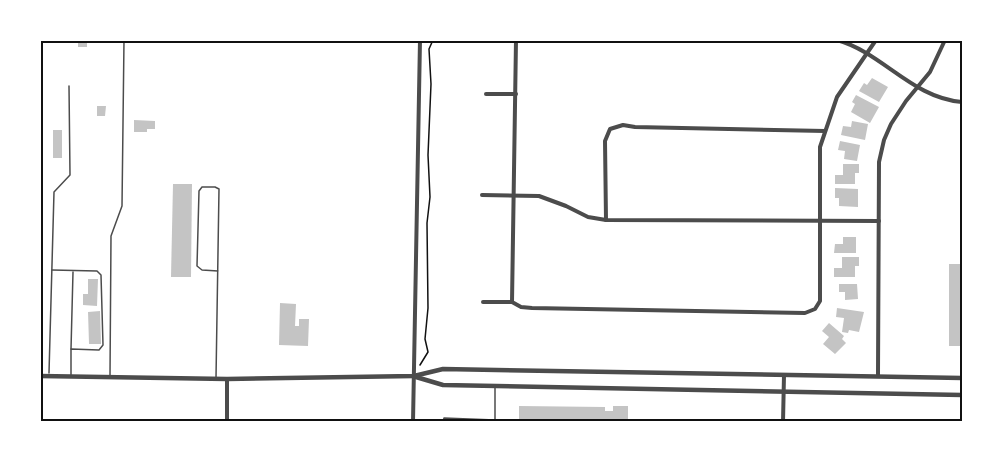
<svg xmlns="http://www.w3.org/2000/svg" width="1003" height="462" viewBox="0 0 1003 462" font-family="Poppins,sans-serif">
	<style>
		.building { fill: #c4c4c4 }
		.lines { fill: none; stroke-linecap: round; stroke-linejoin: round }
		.path { stroke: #111; stroke-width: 1.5 }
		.service { stroke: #4c4c4c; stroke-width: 1.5 }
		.minor { stroke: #4c4c4c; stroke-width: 4 }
		.tertiary { stroke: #4c4c4c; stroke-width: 4.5 }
		.neatline { fill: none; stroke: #111; stroke-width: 2 }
	</style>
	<rect width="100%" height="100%" fill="#fff"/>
	<g class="building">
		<rect x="78" y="40" width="9" height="7"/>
		<path d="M 872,78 L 888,87 L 879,102 L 859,91 L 864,83 L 867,85 Z"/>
		<path d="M 856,95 L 879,107 L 870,123 L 851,112 L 855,104 L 852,102 Z"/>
		<path d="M 97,106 L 106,106 L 105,116 L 97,116 Z"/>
		<path d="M 134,120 L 155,121 L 155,129 L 147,129 L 147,132 L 134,132 Z"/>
		<path d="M 852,121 L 868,124 L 865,140 L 841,135 L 843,126 L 851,127 Z"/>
		<rect x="53" y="130" width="9" height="28"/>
		<path d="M 840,141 L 860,145 L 857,161 L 844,159 L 845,151 L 838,150 Z"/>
		<path d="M 843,164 L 859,164 L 859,173 L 855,173 L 855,184 L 835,184 L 835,175 L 843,175 Z"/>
		<path d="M 173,184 L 192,184 L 191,277 L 171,277 Z"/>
		<path d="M 835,188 L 858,189 L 858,207 L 839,206 L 839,198 L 835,198 Z"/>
		<path d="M 843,237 L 856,237 L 856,253 L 834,253 L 835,244 L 843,244 Z"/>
		<path d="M 842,257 L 859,257 L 859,266 L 855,266 L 855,277 L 834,277 L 834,268 L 842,268 Z"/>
		<rect x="949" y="264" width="13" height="82"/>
		<path d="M 88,279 L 98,279 L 97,306 L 83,305 L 83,294 L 88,294 Z"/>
		<path d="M 839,284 L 857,284 L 858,299 L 845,300 L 845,292 L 839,292 Z"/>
		<path d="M 280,303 L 296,304 L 295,326 L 299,326 L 299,319 L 309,319 L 308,346 L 279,345 Z"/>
		<path d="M 837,308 L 864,312 L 859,332 L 849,330 L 848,333 L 842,332 L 844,318 L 836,317 Z"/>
		<path d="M 100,311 L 101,344 L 89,344 L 88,312 Z"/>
		<path d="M 829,323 L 844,336 L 842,339 L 846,343 L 835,354 L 823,344 L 829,337 L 822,331 Z"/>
		<path d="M 519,406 L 605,407 L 605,411 L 613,411 L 613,406 L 628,406 L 628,421 L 519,420 Z"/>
	</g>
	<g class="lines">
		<path class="path" d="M 420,365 L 428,352 L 425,339 L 428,308 L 427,223 L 430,197 L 428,155 L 431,84 L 429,49 L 433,40"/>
		<g class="service">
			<path d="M 52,270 L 97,271 L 101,275 L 103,345 L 99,350 L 71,349 L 71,376"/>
			<path d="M 71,349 L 73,272"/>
			<path d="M 49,373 L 54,192 L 70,175 L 69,86"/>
			<path d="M 110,376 L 111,236 L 122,206 L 124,40"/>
			<path d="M 216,378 L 219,189 L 215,187 L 202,187 L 199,191 L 197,266 L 202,270 L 218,271"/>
			<path d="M 443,422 L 444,418 L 495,420 L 495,387"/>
		</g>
		<g class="minor">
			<path d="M 837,40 C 883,53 912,98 962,102"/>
			<path d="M 486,94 L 516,94"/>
			<path d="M 482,195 L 539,196 L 566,206 L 588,217 L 606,220 L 879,221"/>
			<path d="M 606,220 L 605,141 L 610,129 L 623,125 L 635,127 L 825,131"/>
			<path d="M 483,302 L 512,302 L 521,307 L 532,308 L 805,313 L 815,309 L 820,301 L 820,147 L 837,97 L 876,40"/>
			<path d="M 512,302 L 516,40"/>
			<path d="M 878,375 L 879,162 L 884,140 L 891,124 L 906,101 L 930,72 L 945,40"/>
			<path d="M 227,422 L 227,379"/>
			<path d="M 413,422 L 420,40"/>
			<path d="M 783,422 L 784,375"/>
		</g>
		<g class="tertiary">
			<path d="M 40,376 L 227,379 L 414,376 L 443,369 L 962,378"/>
			<path d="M 416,377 L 443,385 L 962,395"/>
		</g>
	</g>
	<rect width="1003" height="462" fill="none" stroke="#ffffff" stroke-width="84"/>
	<rect x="42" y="42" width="919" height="378" class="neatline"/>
</svg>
